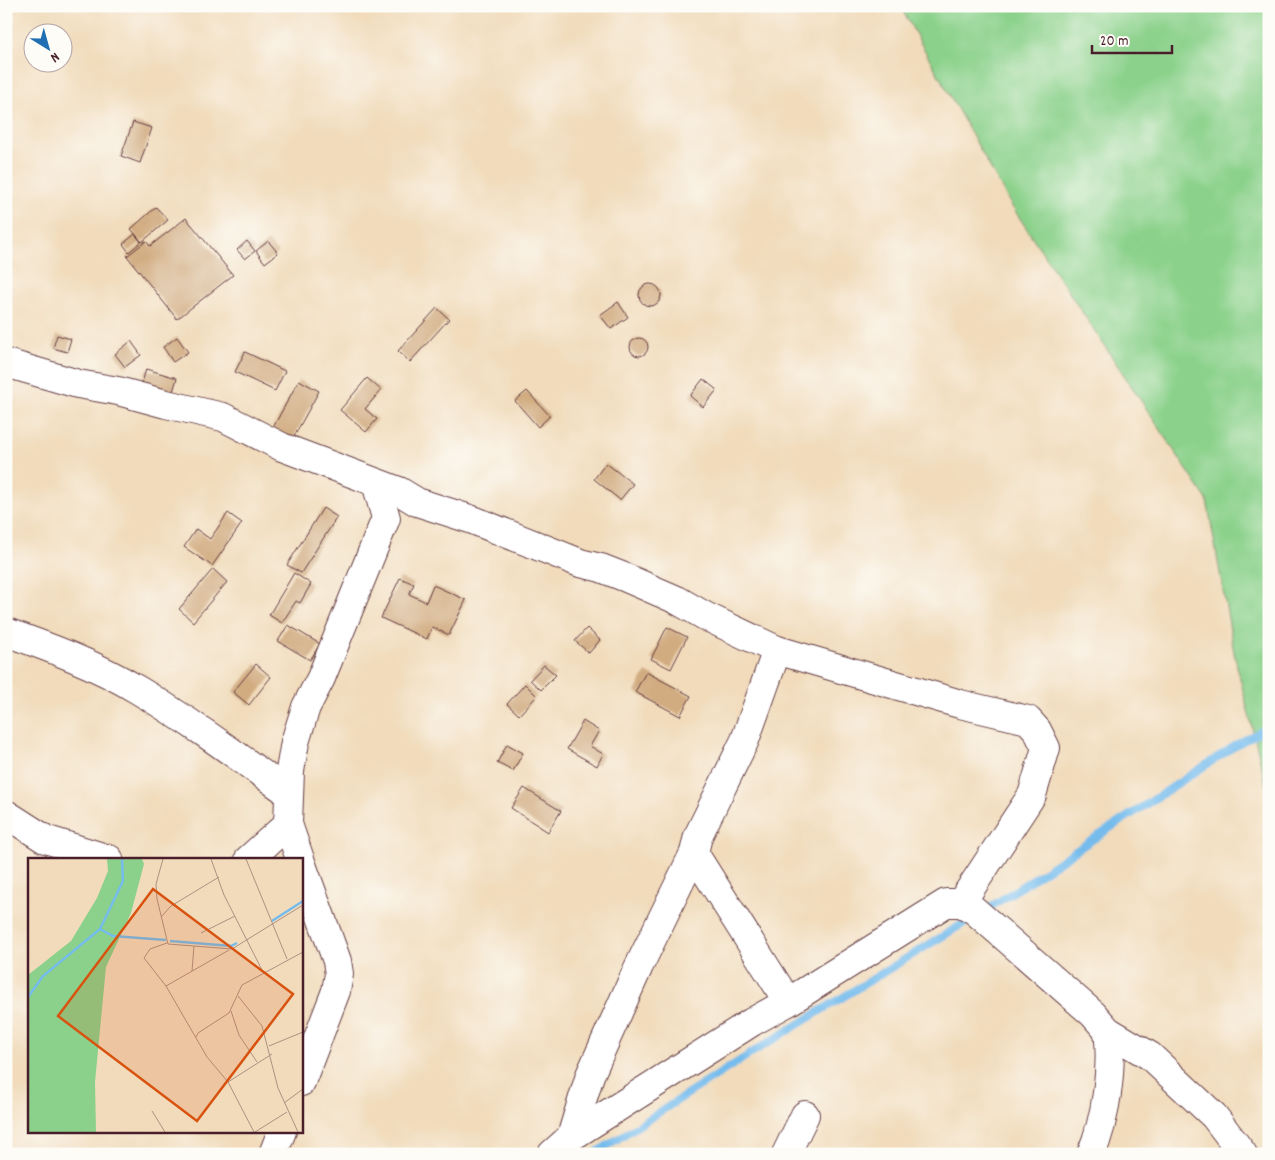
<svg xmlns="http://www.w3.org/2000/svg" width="1275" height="1160" viewBox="0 0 1275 1160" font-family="Dekko,sans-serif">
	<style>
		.green { fill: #8bd18b; stroke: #6a785b }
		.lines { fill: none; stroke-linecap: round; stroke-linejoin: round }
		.stream { stroke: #75bced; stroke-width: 8 }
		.building { fill: #d1ac81 }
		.minor-casing { stroke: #633b41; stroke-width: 30 }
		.minor { stroke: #fff; stroke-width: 28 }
		.inset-river { fill: none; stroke: #75bced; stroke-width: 2.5 }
		.inset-road { fill: none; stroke: #ae9081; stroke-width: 1 }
		.view { fill: #d8530f; fill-opacity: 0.15; stroke: #d8530f; stroke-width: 2.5 }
		.inset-edge { fill: none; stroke: #4a1f2b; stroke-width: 2.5 }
	</style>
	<rect width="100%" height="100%" fill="#fdfcf7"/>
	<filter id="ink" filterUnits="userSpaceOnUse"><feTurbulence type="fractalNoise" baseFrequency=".02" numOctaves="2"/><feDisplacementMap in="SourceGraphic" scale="10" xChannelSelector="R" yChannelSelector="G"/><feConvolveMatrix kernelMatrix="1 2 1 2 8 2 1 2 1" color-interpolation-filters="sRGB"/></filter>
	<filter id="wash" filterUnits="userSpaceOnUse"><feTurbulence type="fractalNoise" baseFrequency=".0096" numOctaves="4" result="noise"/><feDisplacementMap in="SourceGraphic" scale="20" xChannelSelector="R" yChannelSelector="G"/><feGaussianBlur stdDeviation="1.12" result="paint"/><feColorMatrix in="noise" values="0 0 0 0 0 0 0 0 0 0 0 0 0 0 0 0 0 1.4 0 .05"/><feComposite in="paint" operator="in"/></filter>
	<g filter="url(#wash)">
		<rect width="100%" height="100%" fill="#f1dbbb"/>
		<path class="green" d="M 900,6 L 1269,6 L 1269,796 L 1235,658 L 1207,500 L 1011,205 Z"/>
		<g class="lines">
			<g class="stream">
				<path d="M 984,911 L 1241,742 L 1269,727"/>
				<path d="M 594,1154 L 758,1049 L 974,917"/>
			</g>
		</g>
		<g id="blocks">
			<g class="building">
				<path d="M 133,122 L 152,128 L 140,163 L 121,156 Z"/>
				<path d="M 156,207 L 168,220 L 142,242 L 131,229 Z"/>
				<path d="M 186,218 L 233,275 L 177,319 L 127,256 L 146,241 L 150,246 Z"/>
				<path d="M 135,234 L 141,242 L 129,252 L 123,244 Z"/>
				<path d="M 247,241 L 255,251 L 245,259 L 237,250 Z"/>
				<path d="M 268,241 L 278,253 L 265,263 L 256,251 Z"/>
				<circle cx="650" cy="295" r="11"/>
				<path d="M 618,302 L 628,317 L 611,329 L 600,315 Z"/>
				<path d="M 437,308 L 449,319 L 410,362 L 398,351 Z"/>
				<path d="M 57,335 L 71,339 L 67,352 L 53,348 Z"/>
				<path d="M 177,337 L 188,352 L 173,362 L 163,347 Z"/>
				<circle cx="639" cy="347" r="9"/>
				<path d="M 131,341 L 141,355 L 125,367 L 115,354 Z"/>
				<path d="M 245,352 L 285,371 L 275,391 L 235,372 Z"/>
				<path d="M 146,369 L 177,378 L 172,395 L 141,386 Z"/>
				<path d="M 367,378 L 381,390 L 365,409 L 377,419 L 366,432 L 340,410 Z"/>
				<path d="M 703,379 L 717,390 L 703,407 L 690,396 Z"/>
				<path d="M 299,380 L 319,391 L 291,442 L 271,431 Z"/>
				<path d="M 527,391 L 550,416 L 538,427 L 515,401 Z"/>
				<path d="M 606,463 L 633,484 L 620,500 L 594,479 Z"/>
				<path d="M 323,508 L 337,517 L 301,573 L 287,565 Z"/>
				<path d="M 228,513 L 242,523 L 212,566 L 184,547 L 196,529 L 210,539 Z"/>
				<path d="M 213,569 L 227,582 L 193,622 L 179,609 Z"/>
				<path d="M 294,573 L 311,584 L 300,603 L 296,601 L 282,623 L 269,615 Z"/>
				<path d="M 400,578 L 414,584 L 409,594 L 426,602 L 433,585 L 466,600 L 449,635 L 432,627 L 427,639 L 381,618 Z"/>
				<path d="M 288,625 L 320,644 L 310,660 L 278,641 Z"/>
				<path d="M 667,627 L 687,637 L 671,669 L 651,659 Z"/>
				<path d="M 587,628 L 600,640 L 589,653 L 575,641 Z"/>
				<path d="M 256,664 L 271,677 L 249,705 L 233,692 Z"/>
				<path d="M 544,665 L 556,675 L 541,690 L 530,680 Z"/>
				<path d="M 646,672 L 691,696 L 680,716 L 635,692 Z"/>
				<path d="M 525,684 L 537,696 L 519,715 L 507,704 Z"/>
				<path d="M 583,721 L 599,731 L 590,746 L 603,754 L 597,766 L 567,749 Z"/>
				<path d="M 507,744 L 523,753 L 513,771 L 497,763 Z"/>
				<path d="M 524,788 L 561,811 L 548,832 L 511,808 Z"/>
			</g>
		</g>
	</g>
	<g filter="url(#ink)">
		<use href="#blocks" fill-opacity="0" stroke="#633b41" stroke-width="1"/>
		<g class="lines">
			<g class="minor-casing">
				<g id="minor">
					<path d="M 6,363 L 78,384 L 118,391 L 166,404 L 223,417 L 282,447 L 399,491 L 417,502 L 473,520 L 580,563 L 601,568 L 624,577 L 677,600 L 705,616 L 777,650 L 960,704 L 1028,720 L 1037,730 L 1046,748 L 1032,795 L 961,903"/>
					<path d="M 6,632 C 51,648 97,665 138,690 C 190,721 240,758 289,793"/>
					<path d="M 6,814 L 45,839 L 109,859"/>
					<path d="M 694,853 L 788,1002"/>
					<path d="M 249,859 L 288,824"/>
					<path d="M 300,859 L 288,824 L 290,771 L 295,742 L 306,707 L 321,678 L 386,518 L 376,483"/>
					<path d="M 301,862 L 337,961 L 339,974 L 336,991 L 301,1082"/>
					<path d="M 571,1137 L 590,1075 L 639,966 L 694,853 L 698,836 L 745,740 L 777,650"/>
					<path d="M 273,1154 L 282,1131"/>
					<path d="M 552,1154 L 571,1137 L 752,1022 L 788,1002 L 946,903 L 961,903 L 974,910 L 1093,1014 L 1108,1031 L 1150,1056 L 1214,1116 L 1243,1154"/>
					<path d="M 786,1154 L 805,1115"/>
					<path d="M 1091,1154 C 1106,1119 1113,1068 1108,1031"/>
				</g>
			</g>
			<use href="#minor" class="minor"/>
		</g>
	</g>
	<g transform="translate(28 858)">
		<rect width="275" height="275" fill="#f1dbbb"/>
		<path d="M 79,1 L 114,1 L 116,6 L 103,55 L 78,109 L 67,224 L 68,274 L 0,274 L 0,117 L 43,83 L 69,40 L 80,13 Z" fill="#8bd18b"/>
		<path class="inset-river" d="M 244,63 L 275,43M 72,71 L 85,78 L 138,82M 142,83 L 203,88 L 209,85M 0,139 L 15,118 L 72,71 L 95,23 L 94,1"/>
		<path class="inset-road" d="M 135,1 L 128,26 L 129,41 L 140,86 L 204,91 L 275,47M 183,1 L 196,37 L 235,114M 218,1 L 259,101M 133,59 L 143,48 L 191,19M 173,75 L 207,58M 139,85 L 122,91 L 116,100 L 138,128 L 179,199 L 200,224M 164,113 L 166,88M 138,128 L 201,92M 210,138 L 234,168 L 250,230 L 270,274M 203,153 L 211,177 L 229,204M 168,179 L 170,175 L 201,155 L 214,127 L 275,94M 241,188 L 275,174M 256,245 L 275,231M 124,253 L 137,274M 226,274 L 200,224 L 244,196M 227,274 L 259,254"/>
		<path class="view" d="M 125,31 L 265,136 L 169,263 L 30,158 Z"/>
		<rect width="275" height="275" class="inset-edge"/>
	</g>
	<rect width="1275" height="1160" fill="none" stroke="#fdfcf7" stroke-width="25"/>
	<g transform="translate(48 48) rotate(143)"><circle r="24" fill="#fdfcf7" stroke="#b5a4a5"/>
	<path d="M0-4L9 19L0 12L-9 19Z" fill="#1f6fb2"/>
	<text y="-8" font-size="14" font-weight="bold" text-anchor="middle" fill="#4a1f2b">N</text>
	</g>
	<path d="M1092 45v8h80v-8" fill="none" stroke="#4a1f2b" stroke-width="2.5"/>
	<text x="1100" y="45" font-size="15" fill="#4a1f2b" stroke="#fdfcf7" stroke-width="4" paint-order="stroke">20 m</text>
</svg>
